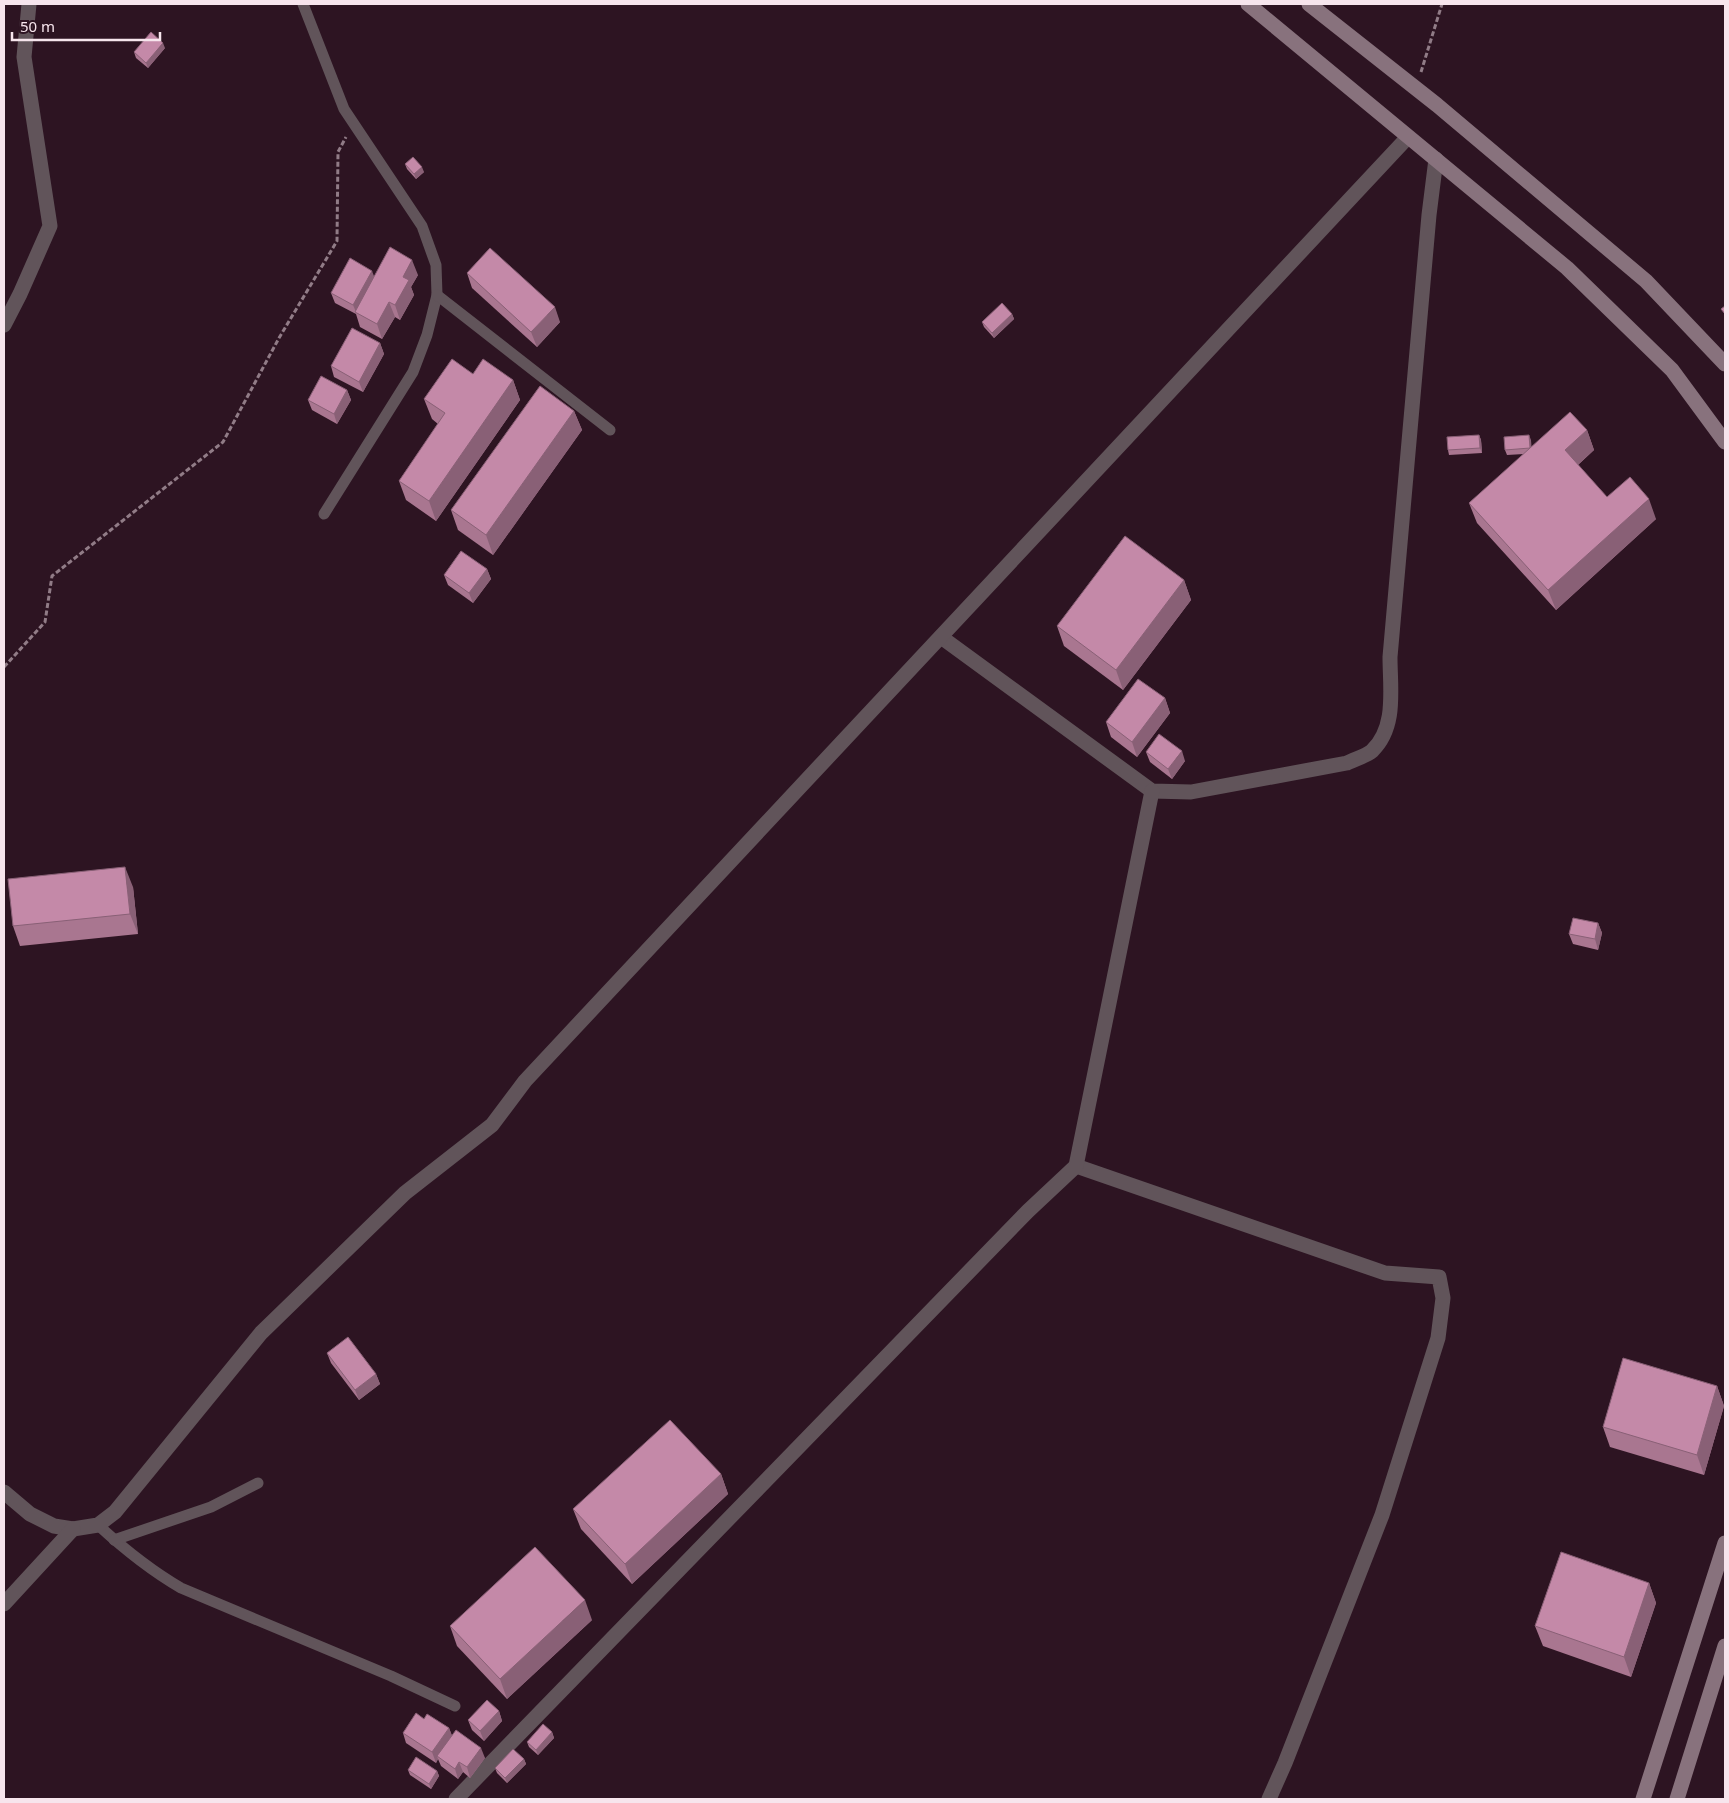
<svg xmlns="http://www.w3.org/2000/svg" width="1729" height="1803" viewBox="0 0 1729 1803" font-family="'Noto Sans',sans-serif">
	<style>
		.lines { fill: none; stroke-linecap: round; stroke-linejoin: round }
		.path { stroke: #917c87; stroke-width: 3; stroke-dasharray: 5 2.5; stroke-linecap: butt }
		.lane { stroke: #61545a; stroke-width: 11 }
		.street { stroke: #61545a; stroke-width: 15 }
		.secondary { stroke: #88727d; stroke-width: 15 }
		.wall { fill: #a97690 }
		.shaded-wall { fill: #896076 }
		.building { fill: #c489a8; stroke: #896076 }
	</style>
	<rect width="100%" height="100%" fill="#2d1422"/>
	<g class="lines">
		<g class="path">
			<path d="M 1421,72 L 1442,4"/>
			<path d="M 4,667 L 45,622 L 52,576 L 223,442 L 279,338 L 337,241 L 338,152 L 346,137"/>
		</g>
		<g class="lane">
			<path d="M 303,4 L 344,109 L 422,226 L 436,265 L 437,295 L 427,335 L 413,372 L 324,514"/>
			<path d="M 437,295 L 610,430"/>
			<path d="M 98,1525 C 124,1549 150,1570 181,1588 L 391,1676 L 455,1706"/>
			<path d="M 114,1540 L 211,1507 L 258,1483"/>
		</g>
		<g class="street">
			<path d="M 4,325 L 20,294 L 50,226 L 24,57 L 29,4"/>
			<path d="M 941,637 L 1152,791 L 1191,792 L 1347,763 C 1355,759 1366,756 1372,751 C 1397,727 1390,689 1390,657 L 1429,215 L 1436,159"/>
			<path d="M 1076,1166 L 1385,1273 L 1439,1277 L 1443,1298 L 1438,1338 L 1382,1515 L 1285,1763 L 1269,1799"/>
			<path d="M 4,1492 L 30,1514 L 54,1526 L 73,1529 L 98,1525 L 115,1512 L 261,1333 L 405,1193 L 492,1125 L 525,1081 L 1408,137"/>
			<path d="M 4,1604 L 73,1529"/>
			<path d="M 456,1799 L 1028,1211 L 1076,1166 L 1152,791"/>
		</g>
		<g class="secondary">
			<path d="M 1248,4 L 1567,268 L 1672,370 L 1725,442"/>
			<path d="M 1309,4 L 1437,105 L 1646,281 L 1725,364"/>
			<path d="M 1643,1799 L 1725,1543"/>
			<path d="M 1677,1799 L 1725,1646"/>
		</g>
	</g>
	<g class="wall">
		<path d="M 165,48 L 148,68 L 136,58 L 134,52 Z"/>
		<path d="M 405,164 L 424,172 L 416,179 L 407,169 Z"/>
		<path d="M 467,273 L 560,322 L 537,347 L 472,288 Z"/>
		<path d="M 418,275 L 411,287 L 414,295 L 400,320 L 395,317 L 382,339 L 360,327 L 356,314 L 335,303 L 331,293 L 374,276 Z"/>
		<path d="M 1012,314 L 1014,319 L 994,338 L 984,327 L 982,322 Z"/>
		<path d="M 380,343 L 384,354 L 363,392 L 334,377 L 331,366 Z"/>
		<path d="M 473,374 L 513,380 L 520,400 L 436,521 L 406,500 L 399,481 L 438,424 L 432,419 L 424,399 Z"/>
		<path d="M 347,390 L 351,400 L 337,424 L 312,410 L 308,400 Z"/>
		<path d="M 574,411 L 582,430 L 493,555 L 458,530 L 451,510 Z"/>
		<path d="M 1587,430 L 1594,450 L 1578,465 L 1607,497 L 1656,519 L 1556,610 L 1477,523 L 1469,503 L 1524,454 L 1507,455 L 1505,450 L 1531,440 L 1531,447 Z"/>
		<path d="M 1479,435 L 1481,440 L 1482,453 L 1449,455 L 1448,450 Z"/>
		<path d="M 487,569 L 491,579 L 473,603 L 448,585 L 444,575 Z"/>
		<path d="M 1184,580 L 1191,600 L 1123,690 L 1064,646 L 1057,626 Z"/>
		<path d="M 1165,698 L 1170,713 L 1137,757 L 1111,737 L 1106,722 Z"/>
		<path d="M 1146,752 L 1185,761 L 1172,779 L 1150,762 Z"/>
		<path d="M 133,887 L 138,934 L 20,946 L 13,926 Z"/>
		<path d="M 1598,923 L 1602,933 L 1598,950 L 1573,944 L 1569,934 Z"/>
		<path d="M 327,1353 L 376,1374 L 380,1384 L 359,1400 L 331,1363 Z"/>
		<path d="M 1717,1386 L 1724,1406 L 1704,1475 L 1610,1447 L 1603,1427 Z"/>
		<path d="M 721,1474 L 728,1494 L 632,1584 L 581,1529 L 573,1509 Z"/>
		<path d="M 1649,1583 L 1656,1603 L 1631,1677 L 1543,1646 L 1535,1626 Z"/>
		<path d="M 592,1620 L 507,1699 L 457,1646 L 450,1626 Z"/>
		<path d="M 499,1711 L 502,1721 L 484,1741 L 472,1730 L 468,1720 Z"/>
		<path d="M 424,1719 L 449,1728 L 452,1736 L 485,1758 L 470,1778 L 463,1772 L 458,1779 L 441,1766 L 438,1759 L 436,1763 L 406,1743 L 403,1733 Z"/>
		<path d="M 552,1732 L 554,1738 L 538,1755 L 529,1747 L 527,1742 Z"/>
		<path d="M 524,1759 L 526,1764 L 507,1783 L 497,1773 L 495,1768 Z"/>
		<path d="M 408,1770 L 437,1771 L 439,1776 L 431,1789 L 410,1775 Z"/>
	</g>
	<g class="shaded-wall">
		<path d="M 163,43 L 165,48 L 148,68 L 146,63 Z"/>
		<path d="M 422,167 L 424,172 L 416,179 L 414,174 Z"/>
		<path d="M 412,260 L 418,275 L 411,287 L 414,295 L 400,320 L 395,305 L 403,277 Z"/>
		<path d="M 372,271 L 376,281 L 356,312 L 353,305 Z"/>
		<path d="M 389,302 L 395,317 L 382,339 L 377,324 Z"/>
		<path d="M 555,307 L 560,322 L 537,347 L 531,332 Z"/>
		<path d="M 1012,314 L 1014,319 L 994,338 L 992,333 Z"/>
		<path d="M 380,343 L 384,354 L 363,392 L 359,382 Z"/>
		<path d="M 513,380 L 520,400 L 436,521 L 429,501 Z"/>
		<path d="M 347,390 L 351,400 L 337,424 L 334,414 Z"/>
		<path d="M 574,411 L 582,430 L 493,555 L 486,535 Z"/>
		<path d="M 1587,430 L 1594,450 L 1572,470 L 1565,450 Z"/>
		<path d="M 1479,435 L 1481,440 L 1482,453 L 1480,448 Z"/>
		<path d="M 1529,435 L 1531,440 L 1532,453 L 1530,448 Z"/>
		<path d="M 1649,499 L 1656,519 L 1556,610 L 1548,590 Z"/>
		<path d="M 487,569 L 491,579 L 473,603 L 469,593 Z"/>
		<path d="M 1184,580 L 1191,600 L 1123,690 L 1116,670 Z"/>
		<path d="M 1165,698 L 1170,713 L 1137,757 L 1132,742 Z"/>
		<path d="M 1182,751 L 1185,761 L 1172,779 L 1168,769 Z"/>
		<path d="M 125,867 L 133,887 L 138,934 L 130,914 Z"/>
		<path d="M 1598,923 L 1602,933 L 1598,950 L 1595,939 Z"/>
		<path d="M 376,1374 L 380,1384 L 359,1400 L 355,1390 Z"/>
		<path d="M 1717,1386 L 1724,1406 L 1704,1475 L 1697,1455 Z"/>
		<path d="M 721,1474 L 728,1494 L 632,1584 L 625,1564 Z"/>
		<path d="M 1649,1583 L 1656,1603 L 1631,1677 L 1624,1657 Z"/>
		<path d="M 585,1600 L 592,1620 L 507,1699 L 500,1679 Z"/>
		<path d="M 499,1711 L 502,1721 L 484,1741 L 480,1731 Z"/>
		<path d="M 449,1728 L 453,1738 L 437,1756 L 438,1759 L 436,1763 L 432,1752 Z"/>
		<path d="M 552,1732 L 554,1738 L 538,1755 L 536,1750 Z"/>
		<path d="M 481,1748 L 485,1758 L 470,1778 L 467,1767 Z"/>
		<path d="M 524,1759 L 526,1764 L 507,1783 L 505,1778 Z"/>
		<path d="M 459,1762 L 463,1772 L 458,1779 L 455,1769 Z"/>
		<path d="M 437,1771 L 439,1776 L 431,1789 L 429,1784 Z"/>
	</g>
	<g class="building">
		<path d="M 151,32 L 163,43 L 146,63 L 134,52 Z"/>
		<path d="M 413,157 L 422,167 L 414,174 L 405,164 Z"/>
		<path d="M 390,247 L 412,260 L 403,277 L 409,280 L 395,305 L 389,302 L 377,324 L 355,312 Z"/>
		<path d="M 490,248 L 555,307 L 531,332 L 467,273 Z"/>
		<path d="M 350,258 L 372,271 L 353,305 L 331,293 Z"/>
		<path d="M 1002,303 L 1012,314 L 992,333 L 982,322 Z"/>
		<path d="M 1725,306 L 1725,314 L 1721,309 Z"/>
		<path d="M 352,328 L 380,343 L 359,382 L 331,366 Z"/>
		<path d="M 452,359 L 473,374 L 483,359 L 513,380 L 429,501 L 399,481 L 445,413 L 424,399 Z"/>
		<path d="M 321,376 L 347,390 L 334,414 L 308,400 Z"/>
		<path d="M 540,386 L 574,411 L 486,535 L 451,510 Z"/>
		<path d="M 1570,412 L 1587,430 L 1565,450 L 1607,497 L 1630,477 L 1649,499 L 1548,590 L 1469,503 Z"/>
		<path d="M 1479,435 L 1480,448 L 1448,450 L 1447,437 Z"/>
		<path d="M 1529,435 L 1530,448 L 1505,450 L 1504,437 Z"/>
		<path d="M 1125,536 L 1184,580 L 1116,670 L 1057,626 Z"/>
		<path d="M 461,551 L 487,569 L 469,593 L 444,575 Z"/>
		<path d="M 1138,679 L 1165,698 L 1132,742 L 1106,722 Z"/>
		<path d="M 1159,734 L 1182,751 L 1168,769 L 1146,752 Z"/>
		<path d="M 125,867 L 130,914 L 13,926 L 8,879 Z"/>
		<path d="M 1573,918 L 1598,923 L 1595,939 L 1569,934 Z"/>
		<path d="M 348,1337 L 376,1374 L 355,1390 L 327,1353 Z"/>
		<path d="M 1623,1358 L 1717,1386 L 1697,1455 L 1603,1427 Z"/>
		<path d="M 670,1420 L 721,1474 L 625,1564 L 573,1509 Z"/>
		<path d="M 535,1547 L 585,1600 L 500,1679 L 450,1626 Z"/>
		<path d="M 1561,1552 L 1649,1583 L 1624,1657 L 1535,1626 Z"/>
		<path d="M 487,1700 L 499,1711 L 480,1731 L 468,1720 Z"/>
		<path d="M 416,1713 L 424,1719 L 427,1714 L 449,1728 L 432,1752 L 403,1733 Z"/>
		<path d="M 543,1724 L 552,1732 L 536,1750 L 527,1742 Z"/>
		<path d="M 456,1730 L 481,1748 L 467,1767 L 459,1762 L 455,1769 L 437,1756 Z"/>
		<path d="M 513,1749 L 524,1759 L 505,1778 L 495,1768 Z"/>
		<path d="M 416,1757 L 437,1771 L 429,1784 L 408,1770 Z"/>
	</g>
	<rect width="1729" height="1803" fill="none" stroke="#f7e5ed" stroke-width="10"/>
	<path d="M12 32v8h148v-8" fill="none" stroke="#f7e5ed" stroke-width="2.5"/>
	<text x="20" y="32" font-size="15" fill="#f7e5ed" stroke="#2d1422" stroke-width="4" paint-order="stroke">50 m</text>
</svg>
